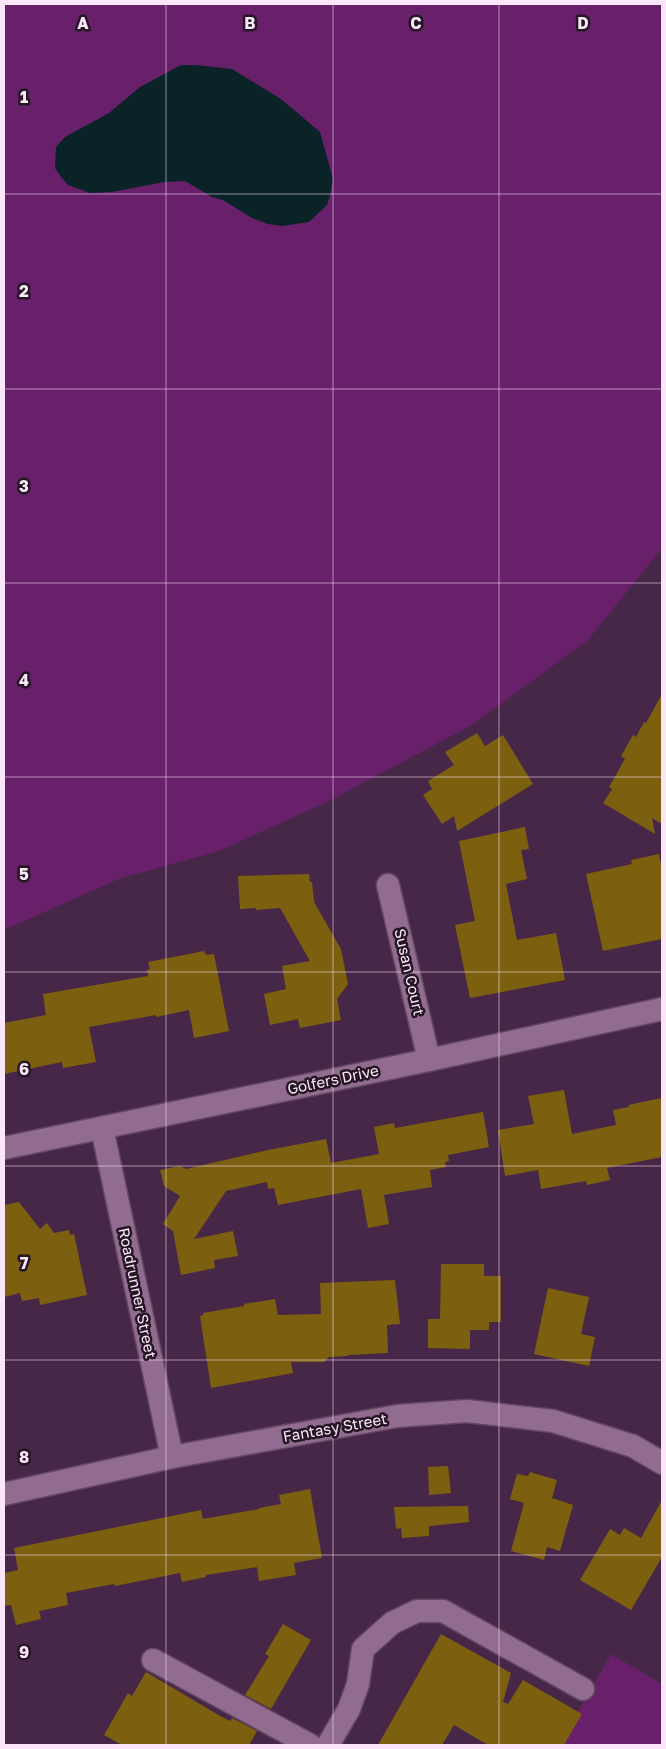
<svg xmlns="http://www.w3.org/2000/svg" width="666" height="1749" viewBox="0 0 666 1749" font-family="'Golos Text',sans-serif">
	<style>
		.green { fill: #68206a }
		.water { fill: #092327 }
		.building { fill: #7c6010 }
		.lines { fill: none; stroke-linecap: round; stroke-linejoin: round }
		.minor-casing { stroke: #624662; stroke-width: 25 }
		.minor { stroke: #916c90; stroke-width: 22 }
		.grid { fill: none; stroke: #fbe6fa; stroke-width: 1; stroke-opacity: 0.55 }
		.labels { text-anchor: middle; stroke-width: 5; stroke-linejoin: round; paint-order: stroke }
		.street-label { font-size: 15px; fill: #fbe6fa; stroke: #251624 }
		.grid-label { font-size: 16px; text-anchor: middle; font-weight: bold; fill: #fbe6fa; stroke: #251624; stroke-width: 5; stroke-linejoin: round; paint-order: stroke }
	</style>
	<rect width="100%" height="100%" fill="#472747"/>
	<g class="green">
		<path d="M 4,4 L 662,4 L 662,548 L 588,640 L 472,725 L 329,801 L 219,851 L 121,878 L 4,930 Z"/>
		<path d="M 611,1654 L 662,1684 L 662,1745 L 559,1745 Z"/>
	</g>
	<path class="water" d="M 181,65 L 195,65 L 232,69 L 281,99 L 320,132 L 333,179 L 330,195 L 327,205 L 309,222 L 282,226 L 268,224 L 252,218 L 223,200 L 212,197 L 185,181 L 164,182 L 112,192 L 90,193 L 68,185 L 61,177 L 55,168 L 56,147 L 65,137 L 109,113 L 140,87 Z"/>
	<g class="building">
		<path d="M 662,694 L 662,824 L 652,818 L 655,834 L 603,803 L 612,789 L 609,787 L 625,759 L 621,756 L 633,735 L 636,737 L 644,722 L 646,723 Z"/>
		<path d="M 477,733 L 485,746 L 503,735 L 533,784 L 457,831 L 454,816 L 442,824 L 423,795 L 432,789 L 428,781 L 454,765 L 445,752 Z"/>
		<path d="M 525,827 L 529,849 L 521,850 L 527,879 L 506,884 L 517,940 L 556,933 L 565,980 L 470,998 L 455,925 L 475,921 L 459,841 Z"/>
		<path d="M 659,854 L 662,869 L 662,939 L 603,951 L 586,874 L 632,864 L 631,860 Z"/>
		<path d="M 309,874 L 310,882 L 312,882 L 314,902 L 341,949 L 348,984 L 337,999 L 341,1020 L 300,1028 L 298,1019 L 270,1025 L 264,994 L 286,989 L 282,966 L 310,961 L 280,908 L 256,910 L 256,908 L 240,909 L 238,876 Z"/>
		<path d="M 204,951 L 206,955 L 214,954 L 229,1031 L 194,1038 L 189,1010 L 156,1017 L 156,1015 L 89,1027 L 96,1062 L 63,1068 L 62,1062 L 4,1074 L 4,1023 L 46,1015 L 43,994 L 148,976 L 147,970 L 150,969 L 148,962 Z"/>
		<path d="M 564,1090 L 572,1134 L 616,1125 L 613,1110 L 629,1107 L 628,1105 L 662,1098 L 662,1157 L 607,1168 L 610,1180 L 587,1185 L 586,1181 L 541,1189 L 538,1170 L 505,1176 L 498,1130 L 534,1124 L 528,1096 Z"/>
		<path d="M 483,1112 L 489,1147 L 448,1155 L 449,1161 L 445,1162 L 446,1167 L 430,1170 L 432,1187 L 384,1195 L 389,1224 L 368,1228 L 361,1189 L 278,1205 L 274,1188 L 268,1189 L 267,1182 L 226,1191 L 194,1239 L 233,1231 L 238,1256 L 214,1260 L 215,1268 L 181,1275 L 173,1231 L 163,1224 L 180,1196 L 164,1186 L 160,1170 L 180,1166 L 186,1169 L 268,1150 L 326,1139 L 331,1163 L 379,1154 L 374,1127 L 394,1123 L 395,1128 Z"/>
		<path d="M 19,1202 L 40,1229 L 47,1223 L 54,1233 L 69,1230 L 70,1235 L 74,1234 L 87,1295 L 40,1305 L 39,1298 L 22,1301 L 20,1293 L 4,1297 L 4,1205 Z"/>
		<path d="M 441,1264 L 484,1264 L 484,1276 L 501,1276 L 501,1322 L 489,1322 L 489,1330 L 470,1330 L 470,1349 L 428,1348 L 428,1319 L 440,1319 Z"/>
		<path d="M 395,1280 L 400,1324 L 387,1325 L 388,1353 L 348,1355 L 348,1356 L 329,1357 L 324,1362 L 291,1362 L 293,1373 L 211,1388 L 200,1316 L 203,1315 L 203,1313 L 244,1306 L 244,1304 L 275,1299 L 278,1315 L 321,1314 L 320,1283 Z"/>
		<path d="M 548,1288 L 589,1297 L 581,1334 L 595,1337 L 589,1366 L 534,1354 Z"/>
		<path d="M 448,1466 L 451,1493 L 429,1495 L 428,1467 Z"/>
		<path d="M 530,1472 L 557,1480 L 552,1498 L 573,1505 L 560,1551 L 547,1547 L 544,1560 L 511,1551 L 524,1503 L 510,1499 L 517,1474 L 528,1476 Z"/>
		<path d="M 310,1489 L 322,1558 L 294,1563 L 296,1575 L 259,1581 L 257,1567 L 206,1575 L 206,1577 L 182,1582 L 180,1573 L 115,1586 L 114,1584 L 66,1593 L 68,1605 L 39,1611 L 41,1619 L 16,1625 L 11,1605 L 4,1606 L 4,1573 L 18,1570 L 14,1548 L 201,1510 L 203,1519 L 259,1509 L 259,1508 L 281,1504 L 279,1495 Z"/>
		<path d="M 662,1500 L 662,1557 L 631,1610 L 580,1580 L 610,1529 L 620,1535 L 624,1528 L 641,1538 Z"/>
		<path d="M 468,1506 L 469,1522 L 429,1526 L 429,1536 L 402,1538 L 401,1528 L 396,1529 L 394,1507 Z"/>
		<path d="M 283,1624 L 311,1640 L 271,1709 L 245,1695 L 269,1656 L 265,1654 Z"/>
		<path d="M 441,1634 L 511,1673 L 503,1702 L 508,1704 L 523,1680 L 582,1714 L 564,1745 L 488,1745 L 454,1725 L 442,1745 L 378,1745 Z"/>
		<path d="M 146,1672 L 222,1717 L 230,1721 L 232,1718 L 257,1731 L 249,1745 L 122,1745 L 104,1735 L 128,1693 L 132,1696 Z"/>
	</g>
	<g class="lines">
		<g class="minor-casing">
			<g id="minor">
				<path d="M 388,885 L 429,1060"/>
				<path d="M 102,1128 L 172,1457"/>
				<path d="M 4,1148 L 429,1060 L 662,1009"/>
				<path d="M 4,1494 L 172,1457 L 397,1416 L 467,1411 L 553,1421 L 633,1446 L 662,1463"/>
				<path d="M 153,1660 L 310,1745"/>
				<path d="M 328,1745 L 349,1709 L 358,1684 L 363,1649 L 392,1623 L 417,1611 L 443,1611 L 583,1689"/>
			</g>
		</g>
		<use href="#minor" class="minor"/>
	</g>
	<path class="grid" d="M 166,4 L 166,1745M 333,4 L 333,1745M 499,4 L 499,1745M 4,194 L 662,194M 4,389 L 662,389M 4,583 L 662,583M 4,777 L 662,777M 4,972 L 662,972M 4,1166 L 662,1166M 4,1360 L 662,1360M 4,1555 L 662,1555"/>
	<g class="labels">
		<g class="street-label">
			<text transform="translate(409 972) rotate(77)" y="5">Susan Court</text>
			<text transform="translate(333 1080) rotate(-12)" y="5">Golfers Drive</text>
			<text transform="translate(137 1293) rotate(78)" y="5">Roadrunner Street</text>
			<text transform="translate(335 1428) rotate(-10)" y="5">Fantasy Street</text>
		</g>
	</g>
	<g class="grid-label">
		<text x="83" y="29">A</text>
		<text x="250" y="29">B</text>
		<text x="416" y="29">C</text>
		<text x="583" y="29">D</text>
		<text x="24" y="103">1</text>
		<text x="24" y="297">2</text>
		<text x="24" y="492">3</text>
		<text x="24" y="686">4</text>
		<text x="24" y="880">5</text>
		<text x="24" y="1075">6</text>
		<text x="24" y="1269">7</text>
		<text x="24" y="1463">8</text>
		<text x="24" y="1658">9</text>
	</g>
	<rect width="666" height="1749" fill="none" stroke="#fbe6fa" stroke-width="10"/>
</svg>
